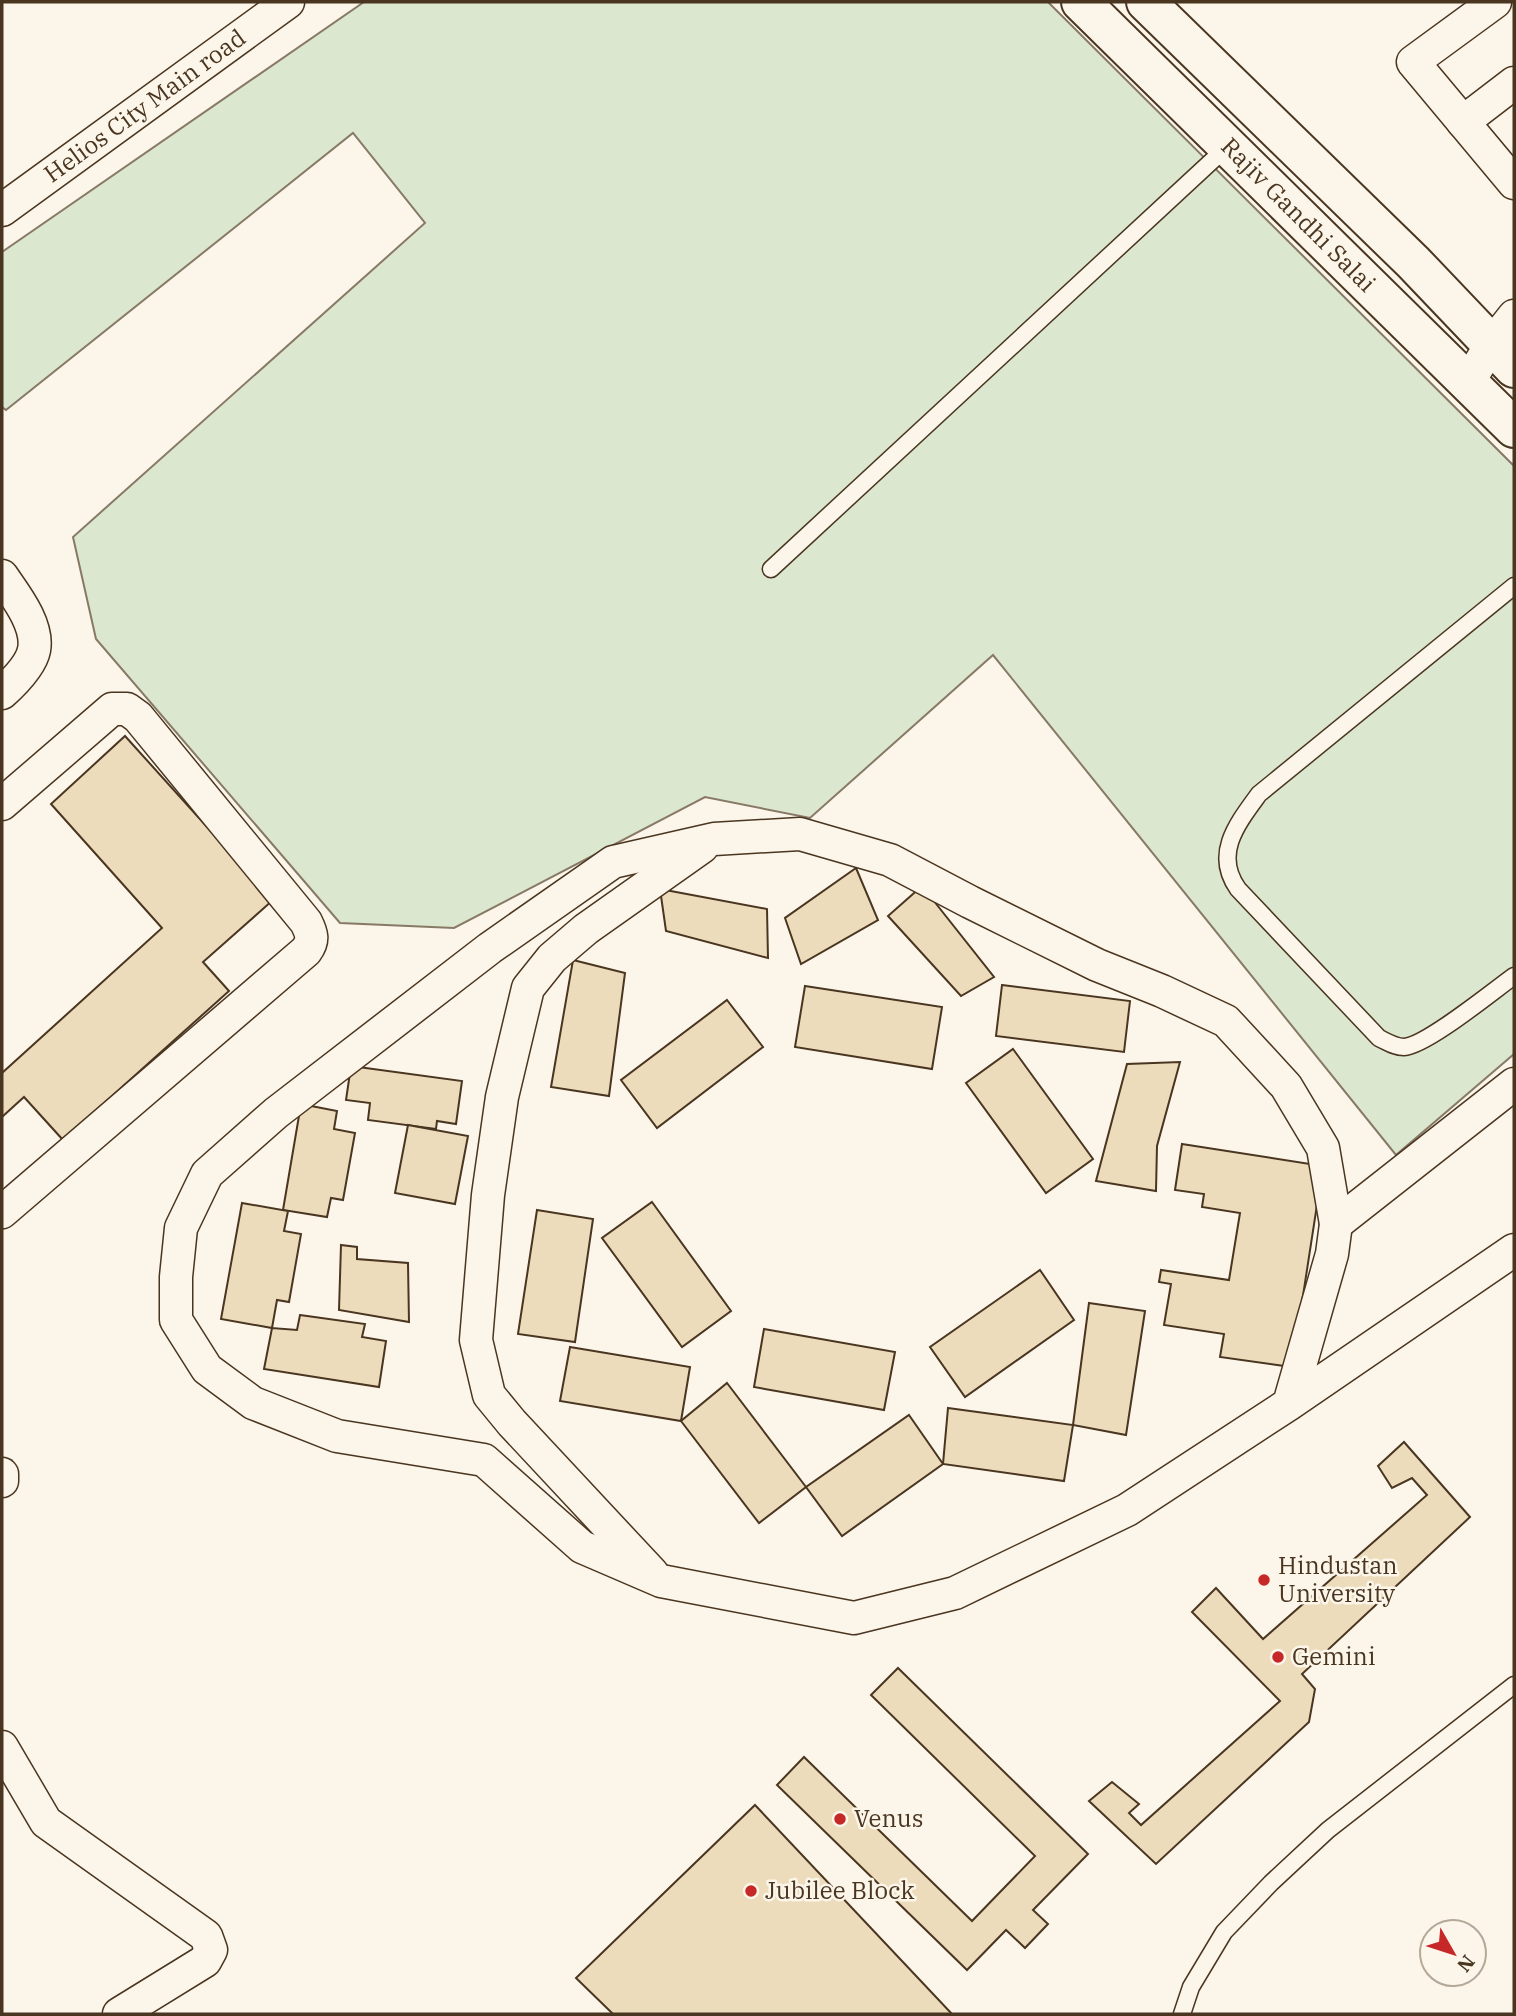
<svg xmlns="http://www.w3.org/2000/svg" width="1516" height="2016" viewBox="0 0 1516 2016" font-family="'IBM Plex Serif',serif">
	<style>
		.green { fill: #dce7d0; stroke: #887966; stroke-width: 2 }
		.building { fill: #ecdcbc; stroke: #4a3520; stroke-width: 2 }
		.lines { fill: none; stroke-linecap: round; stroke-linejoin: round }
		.service-casing { stroke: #4a3520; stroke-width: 19 }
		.minor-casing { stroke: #4a3520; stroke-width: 35 }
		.primary-casing { stroke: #4a3520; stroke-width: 42 }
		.service { stroke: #fbf6e9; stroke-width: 16 }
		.minor { stroke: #fbf6e9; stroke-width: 32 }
		.primary { stroke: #fbf6e9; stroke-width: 38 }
		.poi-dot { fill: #c62828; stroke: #fbf6e9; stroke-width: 2.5 }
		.labels { text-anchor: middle; stroke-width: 5; stroke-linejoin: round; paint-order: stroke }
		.street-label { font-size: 24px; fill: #4a3520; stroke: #fbf6e9 }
		.poi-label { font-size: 24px; fill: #4a3520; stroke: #fbf6e9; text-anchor: start }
	</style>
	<rect width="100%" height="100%" fill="#fbf6e9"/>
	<path class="green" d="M 364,2 L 1048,2 L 1514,466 L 1514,1054 L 1396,1155 L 993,655 L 810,818 L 705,797 L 454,928 L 340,923 L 96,639 L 73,537 L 425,223 L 353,133 L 6,410 L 2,407 L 2,252 Z"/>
	<g class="building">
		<path d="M 125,736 L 273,900 L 203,962 L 229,991 L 63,1140 L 24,1097 L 2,1117 L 2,1073 L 162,928 L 51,804 Z"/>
		<path d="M 856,868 L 878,920 L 801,964 L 785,918 Z"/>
		<path d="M 922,886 L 994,977 L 961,996 L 888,916 Z"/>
		<path d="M 660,889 L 767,909 L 768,958 L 666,931 Z"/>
		<path d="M 573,960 L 625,973 L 609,1096 L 551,1087 Z"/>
		<path d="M 1002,985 L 1130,1001 L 1124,1052 L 996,1036 Z"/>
		<path d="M 805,986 L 942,1007 L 932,1069 L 795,1047 Z"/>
		<path d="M 727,1000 L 763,1047 L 657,1128 L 621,1080 Z"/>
		<path d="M 1013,1049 L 1093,1159 L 1046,1193 L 966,1083 Z"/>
		<path d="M 1180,1062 L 1157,1146 L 1156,1191 L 1096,1181 L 1127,1064 Z"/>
		<path d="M 351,1066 L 462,1081 L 456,1124 L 437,1121 L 436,1129 L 368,1120 L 370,1103 L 346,1100 Z"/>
		<path d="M 301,1104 L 337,1111 L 334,1129 L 355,1133 L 343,1200 L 331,1198 L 327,1217 L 283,1210 Z"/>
		<path d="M 408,1125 L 468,1136 L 455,1204 L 395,1193 Z"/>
		<path d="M 1182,1144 L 1323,1166 L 1292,1367 L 1220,1357 L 1224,1334 L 1164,1325 L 1171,1284 L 1159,1282 L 1161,1270 L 1229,1280 L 1240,1213 L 1202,1207 L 1204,1194 L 1175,1190 Z"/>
		<path d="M 652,1202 L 731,1311 L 682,1347 L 602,1238 Z"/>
		<path d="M 242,1203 L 288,1211 L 284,1231 L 301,1234 L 289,1302 L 277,1300 L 272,1328 L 221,1319 Z"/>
		<path d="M 537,1210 L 593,1219 L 575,1342 L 518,1334 Z"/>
		<path d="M 341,1245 L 357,1247 L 357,1259 L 408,1263 L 409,1322 L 339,1310 Z"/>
		<path d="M 1040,1270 L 1074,1320 L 965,1397 L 930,1347 Z"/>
		<path d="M 1089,1303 L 1145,1311 L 1126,1435 L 1073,1425 Z"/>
		<path d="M 300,1315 L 365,1324 L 362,1337 L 386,1341 L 379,1387 L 264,1369 L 272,1328 L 297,1330 Z"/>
		<path d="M 764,1329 L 895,1352 L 884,1410 L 754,1387 Z"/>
		<path d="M 570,1347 L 690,1367 L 681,1421 L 560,1401 Z"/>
		<path d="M 727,1383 L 806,1487 L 759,1523 L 681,1421 Z"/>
		<path d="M 948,1408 L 1073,1425 L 1064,1481 L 943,1464 Z"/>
		<path d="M 909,1415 L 943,1464 L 842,1536 L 806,1487 Z"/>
		<path d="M 1404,1442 L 1470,1517 L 1302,1674 L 1315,1689 L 1309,1722 L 1156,1864 L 1089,1801 L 1112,1782 L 1139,1804 L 1129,1813 L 1141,1825 L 1280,1701 L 1192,1612 L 1216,1588 L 1263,1639 L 1427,1495 L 1412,1478 L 1392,1488 L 1378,1466 Z"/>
		<path d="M 898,1668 L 1088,1854 L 1033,1910 L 1048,1924 L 1025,1948 L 1006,1930 L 967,1970 L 777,1785 L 804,1757 L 972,1921 L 1035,1856 L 871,1695 Z"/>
		<path d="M 755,1805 L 952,2014 L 613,2014 L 576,1978 Z"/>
	</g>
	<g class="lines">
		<g class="service-casing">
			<g id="service">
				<path d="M 771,569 L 1228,146"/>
				<path d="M 1514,586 L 1259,794 C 1237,824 1213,854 1238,889 L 1379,1038 C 1387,1042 1395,1047 1404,1047 C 1426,1046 1493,991 1514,976"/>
				<path d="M 1182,2014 L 1191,1987 L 1224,1932 L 1271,1883 L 1328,1830 L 1514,1685"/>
			</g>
		</g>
		<g class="minor-casing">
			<g id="minor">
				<path d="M 1495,2 L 1413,62 L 1514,183"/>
				<path d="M 1463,122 L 1514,83"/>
				<path d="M 2,210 L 288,2"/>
				<path d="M 1467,384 L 1491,345 L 1514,316"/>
				<path d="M 2,576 C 15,595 39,625 34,650 C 31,665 13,683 2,693"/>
				<path d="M 2,804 L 112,709 L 127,709 L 138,717 L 306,922 C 312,934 314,940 306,951 L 2,1212"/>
				<path d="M 1336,1224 L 1514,1084"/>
				<path d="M 1289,1404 L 1332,1254 L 1336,1224 L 1323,1148 L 1286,1086 L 1226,1021 L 1162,991 L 1097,965 L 970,902 L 890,860 L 800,834 L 714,839 L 613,862 L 490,948 L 276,1113 L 207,1174 L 181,1228 L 176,1277 L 176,1320 L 207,1369 L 253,1403 L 337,1436 L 484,1460 L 582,1547 L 661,1581 L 854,1618 L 955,1593 L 1127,1510 L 1289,1404 L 1514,1250"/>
				<path d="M 2,1474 L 2,1481"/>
				<path d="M 652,1573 L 512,1423 L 489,1395 L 476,1340 L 488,1195 L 502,1097 L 528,988 L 552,958 L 586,929 L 702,847"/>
				<path d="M 2,1747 L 46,1822 L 206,1936 L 211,1950 L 205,1961 L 119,2014"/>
			</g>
		</g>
		<g class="primary-casing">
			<g id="primary">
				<path d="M 1081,2 L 1514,428"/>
				<path d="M 1146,2 L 1413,262 L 1514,368"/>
			</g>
		</g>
		<use href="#service" class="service"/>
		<use href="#minor" class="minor"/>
		<use href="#primary" class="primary"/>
	</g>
	<g class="poi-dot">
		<circle cx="1264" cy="1580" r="7"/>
		<circle cx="1278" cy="1657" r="7"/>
		<circle cx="840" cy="1819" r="7"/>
		<circle cx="751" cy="1891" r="7"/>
	</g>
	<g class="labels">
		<g class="street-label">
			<text transform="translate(145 106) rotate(-36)" y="8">Helios City Main road</text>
			<text transform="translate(1298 215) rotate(45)" y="8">Rajiv Gandhi Salai</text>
		</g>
		<g class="poi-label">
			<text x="1278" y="1574">Hindustan<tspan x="1278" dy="28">University</tspan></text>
			<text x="1292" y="1665">Gemini</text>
			<text x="854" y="1827">Venus</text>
			<text x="765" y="1899">Jubilee Block</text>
		</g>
	</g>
	<rect width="1516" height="2016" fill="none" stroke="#4a3520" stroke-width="7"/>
	<g transform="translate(1453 1953) rotate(129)"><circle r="33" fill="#fbf6e9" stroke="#b4a999" stroke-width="2"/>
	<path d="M0-5L12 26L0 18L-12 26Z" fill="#c62828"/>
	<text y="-10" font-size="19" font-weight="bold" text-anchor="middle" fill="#4a3520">N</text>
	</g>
</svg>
